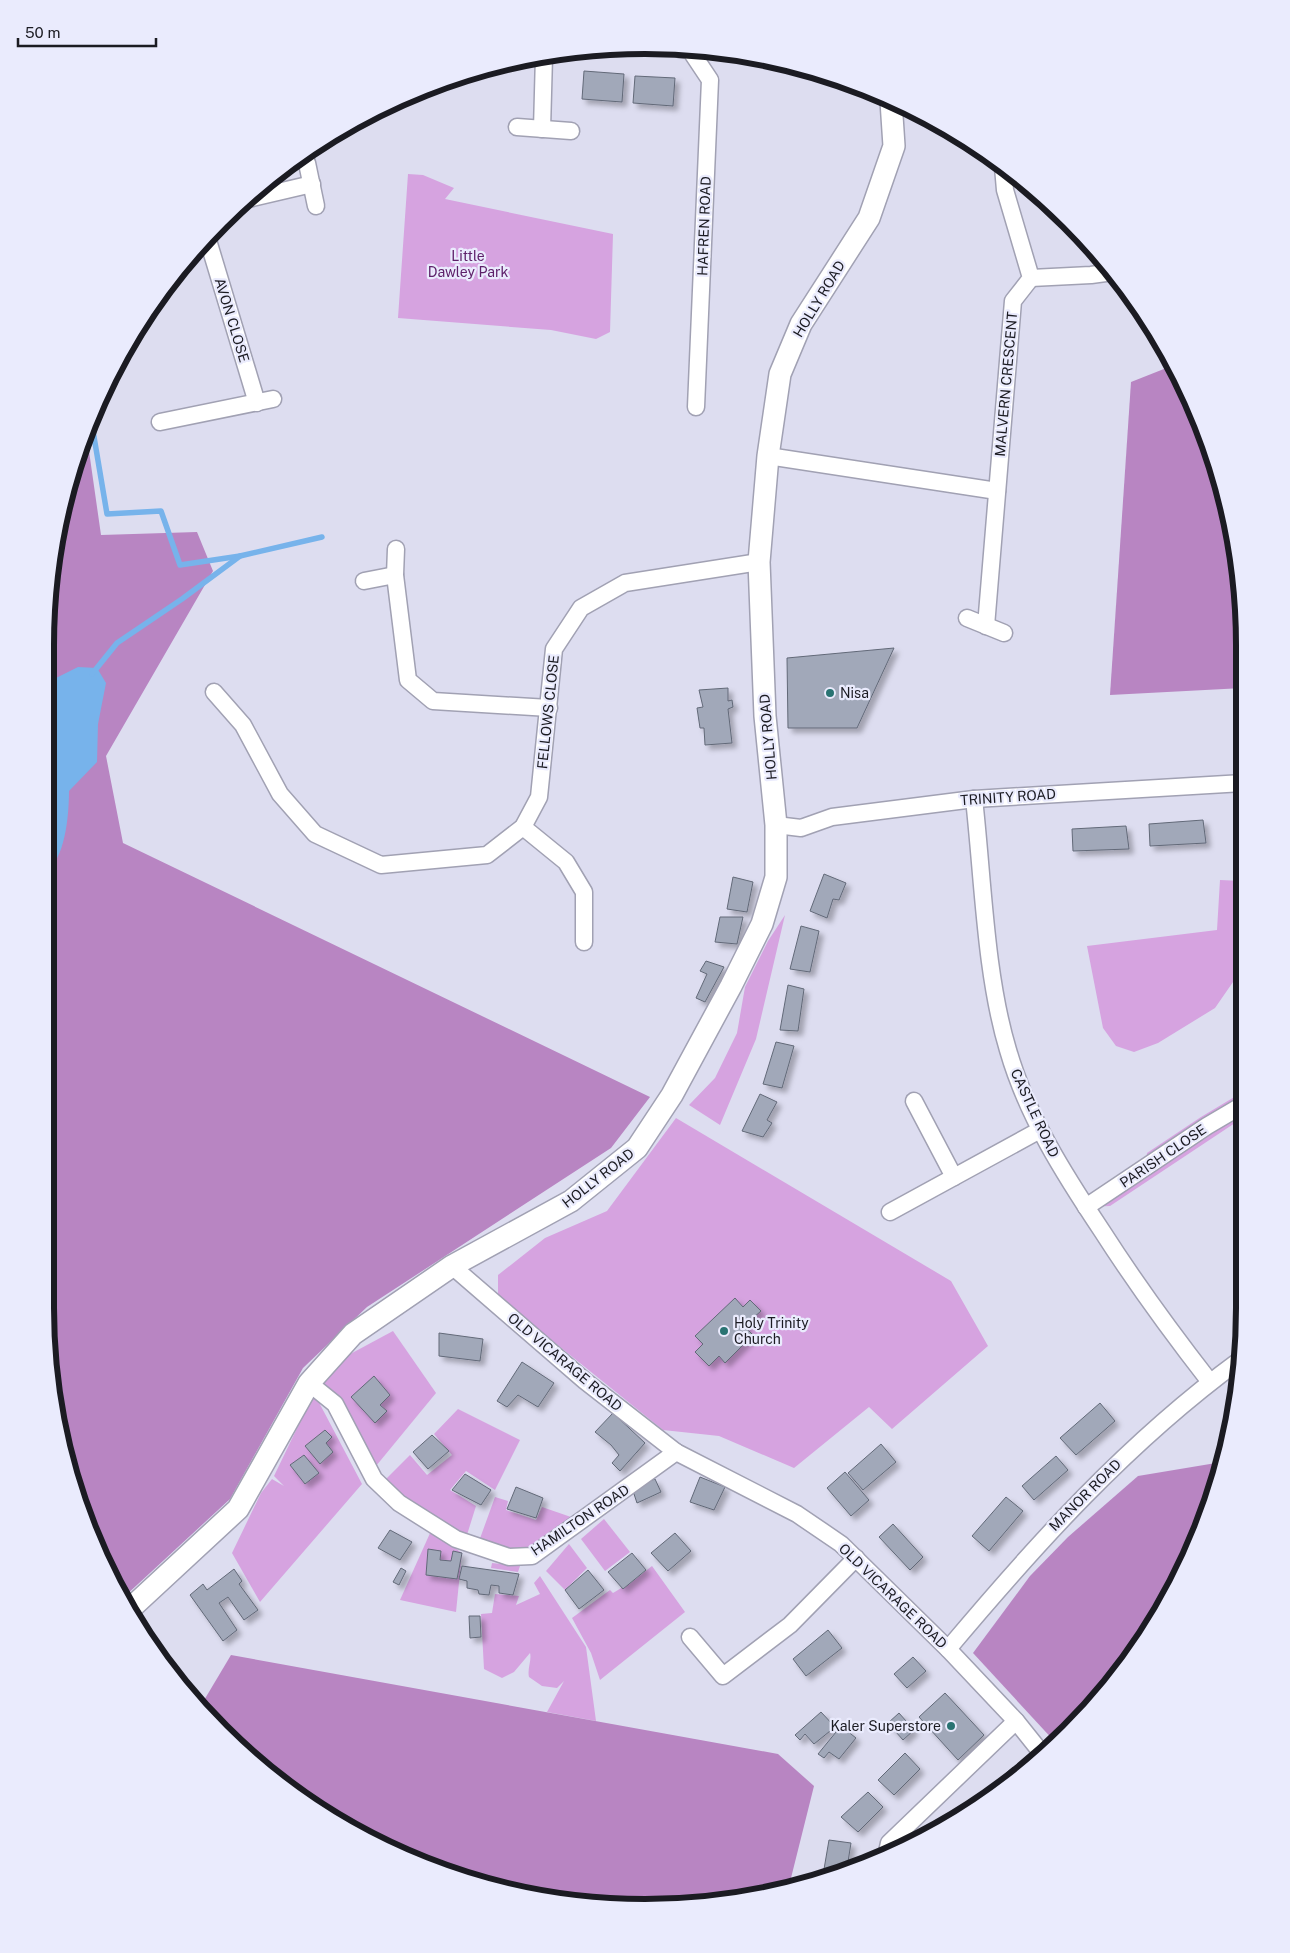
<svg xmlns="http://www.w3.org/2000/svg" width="1290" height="1953" viewBox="0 0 1290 1953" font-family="'Public Sans',sans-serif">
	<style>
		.green { fill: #d6a3e0 }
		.forest { fill: #b885c2 }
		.water { fill: #77b3eb }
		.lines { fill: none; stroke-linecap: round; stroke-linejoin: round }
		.stream { stroke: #77b3eb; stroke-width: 5.5 }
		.building { fill: #a1a8b9; stroke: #626978; filter: url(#shadow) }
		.minor-casing { stroke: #a1a1b3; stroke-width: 19 }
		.tertiary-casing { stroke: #a1a1b3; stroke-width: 24 }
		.minor { stroke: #fff; stroke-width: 16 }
		.tertiary { stroke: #fff; stroke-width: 21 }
		.poi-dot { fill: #297372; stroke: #eaebfd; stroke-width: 2 }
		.labels { text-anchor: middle; stroke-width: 4.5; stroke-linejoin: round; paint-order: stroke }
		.street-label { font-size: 14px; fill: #1b1b22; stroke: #eaebfd }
		.park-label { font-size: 14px; fill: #5e206a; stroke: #eaebfd }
		.poi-label { font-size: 14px; fill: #1b1b22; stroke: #eaebfd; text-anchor: start }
		.rim { fill: none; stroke: #1b1b22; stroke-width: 6 }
	</style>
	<defs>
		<filter id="shadow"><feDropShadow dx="4.5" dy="4.5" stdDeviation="2.5" flood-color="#0004"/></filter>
	</defs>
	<rect width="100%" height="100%" fill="#ddddf0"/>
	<g class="green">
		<path d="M 408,174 L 423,175 L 454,188 L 445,199 L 613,234 L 610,332 L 596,339 L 551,330 L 398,318 Z"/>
		<path d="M 1220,880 L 1242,881 L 1242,969 L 1215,1008 L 1158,1043 L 1134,1052 L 1116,1046 L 1103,1028 L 1087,946 L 1217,930 Z"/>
		<path d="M 785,915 L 756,1039 L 720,1125 L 689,1105 L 715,1078 L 737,1033 L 745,987 L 768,941 Z"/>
		<path d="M 1241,1093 L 1241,1119 L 1110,1206 L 1086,1207 L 1145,1167 L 1147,1153 L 1201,1117 Z"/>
		<path d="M 676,1118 L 951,1281 L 988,1346 L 892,1429 L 869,1407 L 794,1468 L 719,1436 L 663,1430 L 498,1297 L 498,1275 L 545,1238 L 607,1211 Z"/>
		<path d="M 393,1331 L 436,1393 L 376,1466 L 319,1385 L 328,1366 Z"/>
		<path d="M 314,1393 L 362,1484 L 260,1602 L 232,1553 L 261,1493 L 272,1479 L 284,1486 L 274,1476 Z"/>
		<path d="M 458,1409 L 520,1440 L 495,1490 L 466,1471 L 450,1490 L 476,1506 L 466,1538 L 410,1504 L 384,1481 L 410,1455 L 427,1475 L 452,1455 L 434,1434 Z"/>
		<path d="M 495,1497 L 508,1501 L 506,1510 L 536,1520 L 542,1507 L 571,1517 C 557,1530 527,1554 508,1553 C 498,1553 487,1546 478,1544 Z"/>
		<path d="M 604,1519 L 630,1552 L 605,1571 L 581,1539 Z"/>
		<path d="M 431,1531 L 462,1553 L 456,1612 L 400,1600 Z"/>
		<path d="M 569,1544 L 587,1568 L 565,1590 L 546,1571 Z"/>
		<path d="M 492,1563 L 520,1566 L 518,1572 L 491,1568 Z"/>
		<path d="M 652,1566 L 685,1612 L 600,1680 L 591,1653 L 572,1618 L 610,1590 L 613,1593 L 633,1581 Z"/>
		<path d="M 540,1576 L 586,1647 L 596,1721 L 547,1712 L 564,1681 L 557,1688 L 542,1686 L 529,1677 C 527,1669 532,1660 530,1653 L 514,1672 L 502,1678 L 484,1669 L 481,1614 L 492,1613 L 495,1594 L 519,1596 L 516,1605 L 540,1594 L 534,1583 Z"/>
	</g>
	<g class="forest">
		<path d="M 1174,365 L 1183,380 L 1225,490 L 1244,606 L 1243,688 L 1110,695 L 1131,382 Z"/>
		<path d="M 100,396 L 89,451 L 101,535 L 197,532 L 213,571 L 106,756 L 123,843 L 650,1097 L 611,1148 L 367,1307 L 303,1368 L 230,1499 L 124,1597 L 77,1501 L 50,1387 L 50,566 L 77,452 Z"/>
		<path d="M 1222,1462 L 1213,1501 L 1183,1573 L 1096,1704 L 1056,1743 L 973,1653 L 1030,1576 L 1068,1537 L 1138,1476 Z"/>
		<path d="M 231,1655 L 778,1754 L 814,1786 L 788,1890 L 685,1907 L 605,1907 L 490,1888 L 416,1862 L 280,1784 L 221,1732 L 200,1707 Z"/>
	</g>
	<path class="water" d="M 78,667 L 97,668 L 106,683 L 98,724 L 97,762 L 69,791 C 69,812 66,853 50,868 L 50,681 Z"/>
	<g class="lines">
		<g class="stream">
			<path d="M 91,419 L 107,514 L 161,511 L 180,565 L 240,556"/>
			<path d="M 92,674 L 117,643 L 182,599 L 240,556 L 322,537"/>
		</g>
	</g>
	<g class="building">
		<path d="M 584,71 L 624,74 L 622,102 L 582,99 Z"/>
		<path d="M 635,76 L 675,78 L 673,106 L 633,103 Z"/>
		<path d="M 894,648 L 857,728 L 788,728 L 787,658 Z"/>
		<path d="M 728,688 L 728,701 L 732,700 L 733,707 L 728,709 L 732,743 L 705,745 L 704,728 L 700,728 L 697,708 L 703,707 L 699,690 Z"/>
		<path d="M 1203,820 L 1206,843 L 1150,846 L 1149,824 Z"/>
		<path d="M 1126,826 L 1129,849 L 1073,851 L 1072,829 Z"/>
		<path d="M 824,874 L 846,883 L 839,900 L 833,899 L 827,918 L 810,911 Z"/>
		<path d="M 733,877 L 753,882 L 747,912 L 727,909 Z"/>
		<path d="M 720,917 L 743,917 L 737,944 L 715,942 Z"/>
		<path d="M 801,926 L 819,931 L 810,972 L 790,969 Z"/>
		<path d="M 706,961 L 724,967 L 705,1002 L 696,998 L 707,974 L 700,971 Z"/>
		<path d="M 788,985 L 804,989 L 798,1031 L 780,1030 Z"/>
		<path d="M 776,1042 L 794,1046 L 782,1088 L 763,1084 Z"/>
		<path d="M 760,1094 L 777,1102 L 767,1120 L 772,1123 L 763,1137 L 742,1131 Z"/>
		<path d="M 735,1298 L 743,1307 L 750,1300 L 761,1311 L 744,1326 L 753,1335 L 725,1363 L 719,1356 L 709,1366 L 695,1352 L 703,1344 L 695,1336 Z"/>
		<path d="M 439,1333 L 483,1339 L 480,1361 L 439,1356 Z"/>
		<path d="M 522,1362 L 554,1383 L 538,1407 L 518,1395 L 507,1407 L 497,1401 Z"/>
		<path d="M 374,1376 L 390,1395 L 380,1405 L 387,1411 L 375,1423 L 351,1397 Z"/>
		<path d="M 1100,1403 L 1115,1421 L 1076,1455 L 1060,1438 Z"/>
		<path d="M 613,1413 L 645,1443 L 620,1471 L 612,1463 L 619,1455 L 611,1445 L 595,1432 Z"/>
		<path d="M 325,1430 L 332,1437 L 326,1443 L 333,1452 L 320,1464 L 305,1446 Z"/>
		<path d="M 432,1435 L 449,1451 L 428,1469 L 413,1452 Z"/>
		<path d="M 881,1444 L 896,1462 L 863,1490 L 848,1473 Z"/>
		<path d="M 304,1455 L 319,1473 L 305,1484 L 290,1465 Z"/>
		<path d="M 1056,1456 L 1068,1470 L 1034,1500 L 1022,1486 Z"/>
		<path d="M 845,1472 L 869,1500 L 851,1516 L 827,1488 Z"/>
		<path d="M 465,1474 L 491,1490 L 481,1505 L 452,1490 Z"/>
		<path d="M 700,1477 L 725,1487 L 714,1510 L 690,1502 Z"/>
		<path d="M 655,1479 L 661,1492 L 637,1503 L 632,1488 Z"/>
		<path d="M 516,1487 L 543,1498 L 536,1518 L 507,1509 Z"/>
		<path d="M 1006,1497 L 1023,1511 L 989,1551 L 972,1536 Z"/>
		<path d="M 893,1524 L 923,1557 L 910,1570 L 879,1537 Z"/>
		<path d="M 390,1530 L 412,1542 L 400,1560 L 378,1548 Z"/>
		<path d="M 675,1533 L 691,1551 L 668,1571 L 651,1553 Z"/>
		<path d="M 428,1549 L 441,1551 L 440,1560 L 451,1561 L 453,1551 L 462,1553 L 457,1579 L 426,1575 Z"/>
		<path d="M 632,1553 L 646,1570 L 623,1589 L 608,1572 Z"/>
		<path d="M 462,1566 L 519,1574 L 513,1595 L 499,1593 L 499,1586 L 491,1585 L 489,1595 L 479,1594 L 478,1590 L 467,1588 L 467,1581 L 459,1579 Z"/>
		<path d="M 401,1568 L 406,1571 L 399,1585 L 393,1582 Z"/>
		<path d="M 234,1569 L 242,1581 L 239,1584 L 258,1610 L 244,1620 L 228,1597 L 219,1603 L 237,1630 L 223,1641 L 190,1595 L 203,1584 L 207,1590 Z"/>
		<path d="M 588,1570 L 604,1590 L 579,1609 L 565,1590 Z"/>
		<path d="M 469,1616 L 480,1616 L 481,1637 L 470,1638 Z"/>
		<path d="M 828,1630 L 842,1648 L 806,1676 L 793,1659 Z"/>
		<path d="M 913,1657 L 926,1671 L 907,1688 L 894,1674 Z"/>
		<path d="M 945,1693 L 984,1735 L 958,1760 L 919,1717 Z"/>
		<path d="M 821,1712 L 835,1727 L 814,1744 L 805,1734 L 800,1740 L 795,1735 Z"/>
		<path d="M 899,1713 L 914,1730 L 903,1740 L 888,1723 Z"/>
		<path d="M 841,1726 L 856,1738 L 839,1759 L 829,1752 L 824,1758 L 818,1754 Z"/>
		<path d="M 905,1753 L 920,1769 L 894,1795 L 878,1780 Z"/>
		<path d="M 1013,1767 L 1019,1775 L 979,1803 L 976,1800 Z"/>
		<path d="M 868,1792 L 883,1807 L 858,1832 L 841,1817 Z"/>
		<path d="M 829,1840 L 851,1843 L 847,1868 L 828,1876 L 823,1875 Z"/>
	</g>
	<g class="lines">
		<g class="minor-casing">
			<g id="minor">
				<path d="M 679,49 L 690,50 L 710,80 L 696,407"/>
				<path d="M 517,127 L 571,131"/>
				<path d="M 542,129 L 544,56"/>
				<path d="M 307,163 L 316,206"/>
				<path d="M 248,199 L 312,184"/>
				<path d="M 207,237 L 257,403"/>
				<path d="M 1031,278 L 1091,275 L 1113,272"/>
				<path d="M 160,422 L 273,399"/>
				<path d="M 768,456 L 997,491"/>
				<path d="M 396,549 L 395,575 L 408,680 L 433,701 L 549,708"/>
				<path d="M 364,581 L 395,575"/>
				<path d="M 967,618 L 1004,633"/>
				<path d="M 986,626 L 1013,301 L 1031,278 L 1005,190 L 1003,167"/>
				<path d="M 214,692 L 243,725 L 280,794 L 315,834 L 381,865 L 487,855 L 523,827 L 539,797 L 554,649 L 581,608 L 625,583 L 759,562"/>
				<path d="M 974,799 C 983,878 985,974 1008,1050 C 1027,1116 1064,1174 1102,1231 C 1136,1284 1171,1332 1210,1382"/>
				<path d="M 776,825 L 801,828 L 832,817 L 974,799 L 1243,783"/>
				<path d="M 523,827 L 566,862 L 584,892 L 584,942"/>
				<path d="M 914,1101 L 954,1177"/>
				<path d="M 1086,1207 L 1207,1126 L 1241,1106"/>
				<path d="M 890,1212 L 1040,1130"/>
				<path d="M 452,1266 L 585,1381 L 676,1452 L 797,1514 L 841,1544 L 948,1649 L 1016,1721 L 1044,1756"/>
				<path d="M 309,1383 L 335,1404 L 374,1479 L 399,1503 L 456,1539 L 509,1557 L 532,1556 L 676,1452"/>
				<path d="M 690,1637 L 723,1676 L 790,1625 L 856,1558"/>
				<path d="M 948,1649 C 1037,1543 1128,1442 1240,1360"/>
				<path d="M 887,1852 L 889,1843 L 1016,1721"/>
			</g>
		</g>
		<g class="tertiary-casing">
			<path id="tertiary" d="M 130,1609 L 238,1509 L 309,1383 L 353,1334 L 452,1266 L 571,1201 L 637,1148 L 672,1095 L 731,986 L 762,924 L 776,877 L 776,825 L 765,716 L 759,562 L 768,456 L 780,374 L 801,324 L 869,218 L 894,146 L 891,101"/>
		</g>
		<use href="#minor" class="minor"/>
		<use href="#tertiary" class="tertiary"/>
	</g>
	<g class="poi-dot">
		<circle cx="830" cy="693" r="5"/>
		<circle cx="724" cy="1331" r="5"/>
		<circle cx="951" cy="1726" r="5"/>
	</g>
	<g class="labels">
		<g class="street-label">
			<text transform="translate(704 226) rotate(-88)" y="5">HAFREN ROAD</text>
			<text transform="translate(819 299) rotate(-59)" y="5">HOLLY ROAD</text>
			<text transform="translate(232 320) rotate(73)" y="5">AVON CLOSE</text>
			<text transform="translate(1006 384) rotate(-85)" y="5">MALVERN CRESCENT</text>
			<text transform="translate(548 712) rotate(-84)" y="5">FELLOWS CLOSE</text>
			<text transform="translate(768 737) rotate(-95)" y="5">HOLLY ROAD</text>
			<text transform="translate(1008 797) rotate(-4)" y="5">TRINITY ROAD</text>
			<text transform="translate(1035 1113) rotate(65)" y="5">CASTLE ROAD</text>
			<text transform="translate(1163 1156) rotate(-34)" y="5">PARISH CLOSE</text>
			<text transform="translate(598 1178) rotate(-38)" y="5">HOLLY ROAD</text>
			<text transform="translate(565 1362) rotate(40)" y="5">OLD VICARAGE ROAD</text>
			<text transform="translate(1085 1495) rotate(-45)" y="5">MANOR ROAD</text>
			<text transform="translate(580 1520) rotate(-34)" y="5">HAMILTON ROAD</text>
			<text transform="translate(893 1596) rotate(44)" y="5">OLD VICARAGE ROAD</text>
		</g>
		<g class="park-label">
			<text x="468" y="261">Little<tspan x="468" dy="16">Dawley Park</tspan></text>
		</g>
		<g class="poi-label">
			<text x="840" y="698">Nisa</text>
			<text x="734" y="1328">Holy Trinity<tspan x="734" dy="16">Church</tspan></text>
			<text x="941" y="1731" text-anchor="end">Kaler Superstore</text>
		</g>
	</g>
	<path d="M0 0H1290V1953H0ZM645 54H645A591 591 0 0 1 1236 645V1308A591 591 0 0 1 645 1899H645A591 591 0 0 1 54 1308V645A591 591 0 0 1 645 54Z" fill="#eaebfd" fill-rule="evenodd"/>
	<path class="rim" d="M645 54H645A591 591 0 0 1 1236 645V1308A591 591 0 0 1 645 1899H645A591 591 0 0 1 54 1308V645A591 591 0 0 1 645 54Z"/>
	<path d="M18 38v8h138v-8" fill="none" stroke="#1b1b22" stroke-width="2.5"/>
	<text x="25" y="38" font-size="15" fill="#1b1b22" stroke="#eaebfd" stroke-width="4" paint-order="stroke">50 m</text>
</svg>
